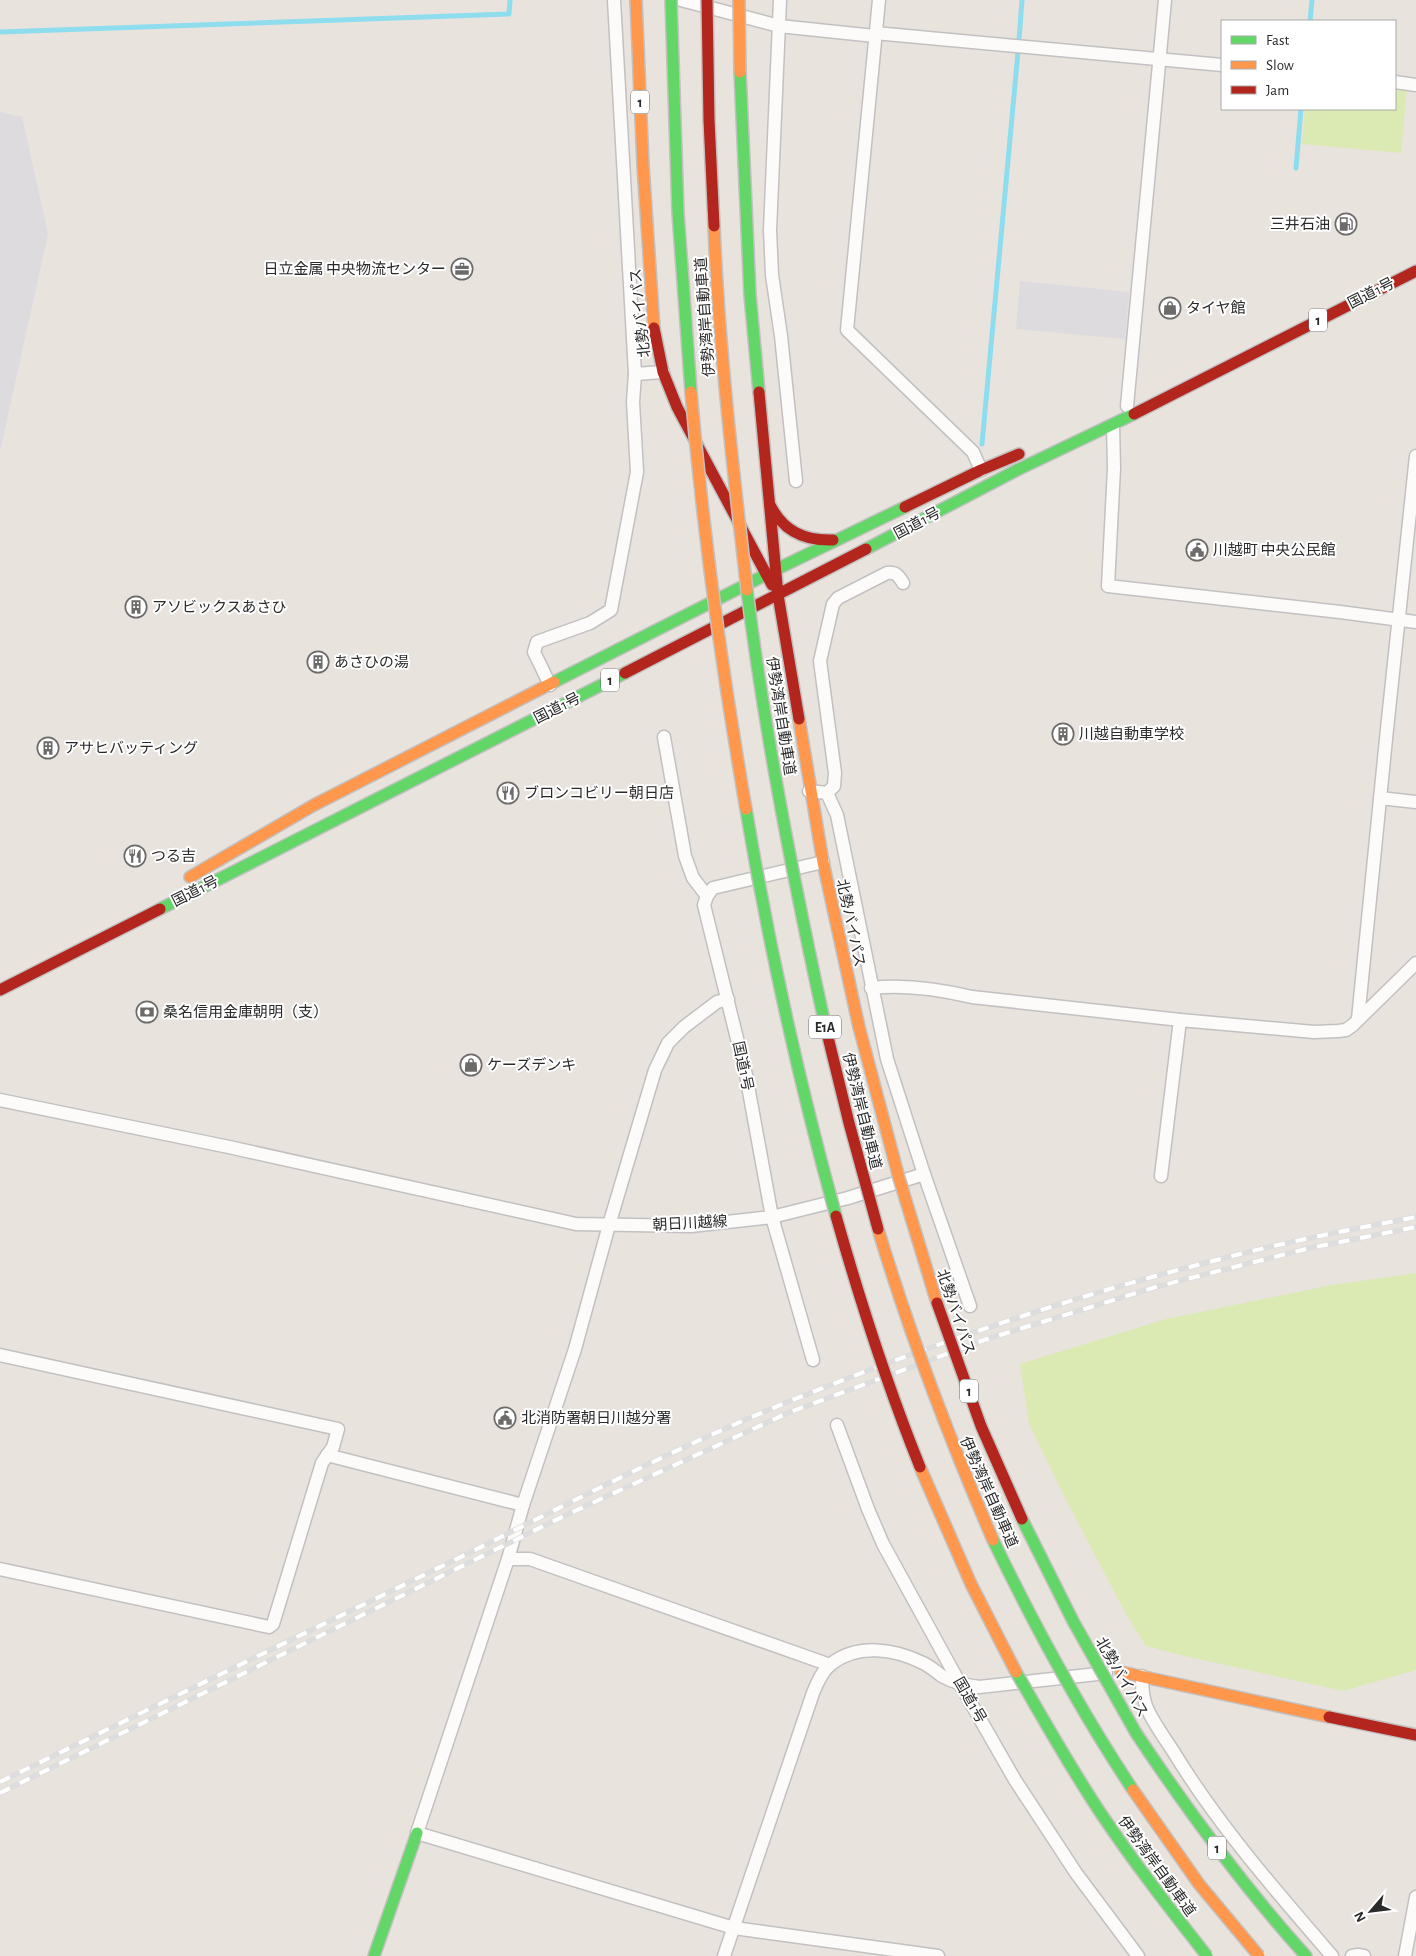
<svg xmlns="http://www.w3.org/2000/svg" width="1416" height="1956" viewBox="0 0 1416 1956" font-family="'Alegreya Sans','Noto Sans JP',sans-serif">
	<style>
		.industrial { fill: #dedbde }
		.pitch { fill: #daeab2 }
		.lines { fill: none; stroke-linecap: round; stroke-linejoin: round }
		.stream { stroke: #8dddef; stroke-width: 5 }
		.street-casing { stroke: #c2c0c1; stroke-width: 15 }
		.fast-casing { stroke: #c2c0c1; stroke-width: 14 }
		.slow-casing { stroke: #c2c0c1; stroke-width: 14 }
		.jam-casing { stroke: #c2c0c1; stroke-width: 14 }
		.street { stroke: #fcfbfa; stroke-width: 12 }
		.fast { stroke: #63d668; stroke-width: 11 }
		.slow { stroke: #ff974d; stroke-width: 11 }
		.jam { stroke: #b3261e; stroke-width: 11 }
		.rail-casing { stroke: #ddddde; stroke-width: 5.5 }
		.rail { stroke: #fff; stroke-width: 4; stroke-dasharray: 11; stroke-linecap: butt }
		.fast-bridge-casing { stroke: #c4c2c0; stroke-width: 14; stroke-linecap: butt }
		.slow-bridge-casing { stroke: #c4c2c0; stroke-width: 14; stroke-linecap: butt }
		.jam-bridge-casing { stroke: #c4c2c0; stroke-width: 14; stroke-linecap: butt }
		.fast-bridge { stroke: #63d668; stroke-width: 11 }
		.slow-bridge { stroke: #ff974d; stroke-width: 11 }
		.jam-bridge { stroke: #b3261e; stroke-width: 11 }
		.labels { text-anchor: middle; stroke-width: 4; stroke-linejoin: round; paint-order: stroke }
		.shield { fill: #fff; stroke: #6a6a6a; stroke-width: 1 }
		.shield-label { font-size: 14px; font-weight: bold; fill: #2a2a2a }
		.poi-label { font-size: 15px; fill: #2a2a2a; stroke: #fff; text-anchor: start }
		.street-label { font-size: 15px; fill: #2a2a2a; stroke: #fff }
	</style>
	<rect width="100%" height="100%" fill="#e9e3de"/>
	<g class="industrial">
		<path d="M 0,112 L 22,117 L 48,234 L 0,451 Z"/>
		<path d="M 1020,281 L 1129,292 L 1125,339 L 1016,329 Z"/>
	</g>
	<g class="pitch">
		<path d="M 1395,87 L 1407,88 L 1401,153 L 1302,144 L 1305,109 L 1395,109 Z"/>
		<path d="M 1416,1273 L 1416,1670 L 1343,1691 L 1180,1655 L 1146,1646 L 1127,1616 L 1064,1496 L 1029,1424 L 1020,1364 L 1166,1319 L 1332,1285 Z"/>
	</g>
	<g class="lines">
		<g class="stream">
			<path d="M 1310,21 L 1312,0"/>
			<path d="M 0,32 L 509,14 L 510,0"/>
			<path d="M 1019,40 L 1022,0"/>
			<path d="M 1296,168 L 1301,109"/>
			<path d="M 982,444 L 1018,52"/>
		</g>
		<g class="street-casing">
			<g id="street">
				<path d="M 681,0 L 779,26 L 875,36"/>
				<path d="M 780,0 L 770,230 L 772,275 L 781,336 L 796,481"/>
				<path d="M 879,0 L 847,330 L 973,452 L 981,470"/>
				<path d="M 875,33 L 1222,65"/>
				<path d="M 1395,82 L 1416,85"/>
				<path d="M 635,374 L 663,372"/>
				<path d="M 1127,406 L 1165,0"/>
				<path d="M 1113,425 L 1114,468 L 1108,586 L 1340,612 L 1416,622"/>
				<path d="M 550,685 L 534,652 L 537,642 L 590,623 L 611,610 L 637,472 L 633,402 L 635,374 L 614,0"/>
				<path d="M 664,737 L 685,856 L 693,878 L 707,896"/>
				<path d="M 809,791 L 827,793 L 837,815 L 887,1059 L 924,1174 L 970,1306"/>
				<path d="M 827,793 L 834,786 L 835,773 L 820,661 L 833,604 L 838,598 L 887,573 C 896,572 899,576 903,583"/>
				<path d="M 1380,798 L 1416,802"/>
				<path d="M 871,988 C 905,984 939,989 972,997 L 1180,1020 L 1314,1032 L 1338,1031 L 1346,1030 L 1353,1025 L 1416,963"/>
				<path d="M 728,999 L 717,1002 L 684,1027 L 668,1043 L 655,1070 L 609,1225 L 575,1349 L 523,1505 L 508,1559 L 417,1833 L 734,1928 L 938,1956"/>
				<path d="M 1358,1019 L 1387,729 L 1416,456"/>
				<path d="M 0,1100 L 229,1147 L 576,1224 L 691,1226 L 772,1217 L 848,1198 L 924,1174"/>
				<path d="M 1161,1176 L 1180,1020"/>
				<path d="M 0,1355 L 338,1429 L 333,1447 L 322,1463 L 273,1624 L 269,1627 L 0,1569"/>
				<path d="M 813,1360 L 772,1217 L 746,1075 L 704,905 L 707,896 L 713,888 L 823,862"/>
				<path d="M 837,1425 L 868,1509 L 883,1544 L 960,1684 L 1015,1780 L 1076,1873 L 1138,1956"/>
				<path d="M 327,1455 L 523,1505"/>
				<path d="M 508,1559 L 530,1559 L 830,1665"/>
				<path d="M 1142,1676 C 1142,1686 1142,1695 1146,1706 C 1152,1721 1164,1737 1173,1751 C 1218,1825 1276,1891 1332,1956"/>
				<path d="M 724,1956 L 813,1693 C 817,1683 822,1671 831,1664 C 858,1643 895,1649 923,1663 C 930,1666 936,1672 942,1676 C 954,1683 966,1685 979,1687 L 1106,1673"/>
				<path d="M 1352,1956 L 1358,1955 L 1364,1956"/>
				<path d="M 1405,1956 L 1416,1897"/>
			</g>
		</g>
		<g class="fast-casing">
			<g id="fast">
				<path d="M 740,72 L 750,295 L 759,392"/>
				<path d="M 866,549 L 1017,470 L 1134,414"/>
				<path d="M 554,682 L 775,570 L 905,507"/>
				<path d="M 160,909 L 625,673"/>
				<path d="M 1136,1733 C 1188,1811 1243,1886 1306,1956"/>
				<path d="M 374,1956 L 417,1833"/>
			</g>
		</g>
		<g class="slow-casing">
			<g id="slow">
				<path d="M 636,0 L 643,165 L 654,328"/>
				<path d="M 799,719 L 823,862 L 859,1027"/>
				<path d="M 190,877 L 314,805 L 554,682"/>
				<path d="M 1121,1672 L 1329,1717"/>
			</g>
		</g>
		<g class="jam-casing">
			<g id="jam">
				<path d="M 654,328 L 663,372 L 677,407 L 772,585"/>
				<path d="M 759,392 L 778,595 L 799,719"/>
				<path d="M 1134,414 L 1416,271"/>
				<path d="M 770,505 C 783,531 804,541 833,540"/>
				<path d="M 905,507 L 981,470 L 1019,454"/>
				<path d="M 625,673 L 866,549"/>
				<path d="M 0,990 L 160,909"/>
				<path d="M 1329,1717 L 1416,1735"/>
			</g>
		</g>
		<use href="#street" class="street"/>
		<use href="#fast" class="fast"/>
		<use href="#slow" class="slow"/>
		<use href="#jam" class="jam"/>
		<g class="rail-casing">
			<g id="rail">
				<path d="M 0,1782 C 159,1704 318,1627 477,1549 C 579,1498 684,1444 790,1401 C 927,1346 1069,1297 1213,1261 C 1280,1243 1348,1230 1416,1217"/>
				<path d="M 0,1793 L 564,1516 L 790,1412 L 987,1339 L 1159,1286 L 1310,1248 L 1416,1227"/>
			</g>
		</g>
		<use href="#rail" class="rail"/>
		<g class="fast-bridge-casing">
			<g id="fast-bridge">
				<path d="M 671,0 L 678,213 L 691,392"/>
				<path d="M 747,590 C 765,737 794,884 826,1029"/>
				<path d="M 746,809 C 769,947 799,1082 836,1216"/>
				<path d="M 1022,1519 L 1073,1621 L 1136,1733"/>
				<path d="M 993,1540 C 1035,1627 1080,1710 1133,1790"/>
				<path d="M 1016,1672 C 1044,1720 1071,1769 1102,1815 C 1135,1864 1171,1910 1207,1956"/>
			</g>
		</g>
		<g class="slow-bridge-casing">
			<g id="slow-bridge">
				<path d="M 739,0 L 740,72"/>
				<path d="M 714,226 C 719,348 733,469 747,590"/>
				<path d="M 691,392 C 703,532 722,671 746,809"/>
				<path d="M 859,1027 L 899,1178 L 937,1303"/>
				<path d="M 878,1229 C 910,1335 949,1438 993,1540"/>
				<path d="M 920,1467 L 971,1584 L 1016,1672"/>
				<path d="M 1133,1790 L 1199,1884 L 1259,1956"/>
			</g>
		</g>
		<g class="jam-bridge-casing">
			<g id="jam-bridge">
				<path d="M 707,0 L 709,120 L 714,226"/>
				<path d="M 826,1029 L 849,1123 L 878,1229"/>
				<path d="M 836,1216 C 860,1301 887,1385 920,1467"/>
				<path d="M 937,1303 L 981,1426 L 1022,1519"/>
			</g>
		</g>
		<use href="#fast-bridge" class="fast-bridge"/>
		<use href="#slow-bridge" class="slow-bridge"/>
		<use href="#jam-bridge" class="jam-bridge"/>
	</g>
	<defs>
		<g id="fuel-ring" transform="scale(1.125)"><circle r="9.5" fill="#fff" stroke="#6d6b69" stroke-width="1.5"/><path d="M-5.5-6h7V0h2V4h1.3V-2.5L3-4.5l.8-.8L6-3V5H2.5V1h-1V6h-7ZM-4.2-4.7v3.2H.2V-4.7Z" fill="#6d6b69"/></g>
		<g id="office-ring" transform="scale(1.125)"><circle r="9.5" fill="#fff" stroke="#6d6b69" stroke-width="1.5"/><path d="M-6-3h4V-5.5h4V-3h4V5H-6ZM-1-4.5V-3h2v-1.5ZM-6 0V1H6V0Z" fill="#6d6b69"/></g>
		<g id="shop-ring" transform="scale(1.125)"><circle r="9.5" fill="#fff" stroke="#6d6b69" stroke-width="1.5"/><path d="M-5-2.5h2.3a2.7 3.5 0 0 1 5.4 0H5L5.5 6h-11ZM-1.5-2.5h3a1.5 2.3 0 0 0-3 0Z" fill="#6d6b69"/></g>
		<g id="civic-ring" transform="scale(1.125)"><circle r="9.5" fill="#fff" stroke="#6d6b69" stroke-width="1.5"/><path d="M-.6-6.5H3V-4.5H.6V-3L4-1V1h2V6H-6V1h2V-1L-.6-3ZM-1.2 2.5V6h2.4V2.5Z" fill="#6d6b69"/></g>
		<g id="building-ring" transform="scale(1.125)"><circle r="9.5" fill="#fff" stroke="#6d6b69" stroke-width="1.5"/><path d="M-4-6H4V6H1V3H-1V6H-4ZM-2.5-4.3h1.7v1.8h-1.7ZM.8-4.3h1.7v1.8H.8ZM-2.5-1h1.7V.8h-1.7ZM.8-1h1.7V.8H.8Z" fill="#6d6b69"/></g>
		<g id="restaurant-ring" transform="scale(1.125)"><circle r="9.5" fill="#fff" stroke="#6d6b69" stroke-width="1.5"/><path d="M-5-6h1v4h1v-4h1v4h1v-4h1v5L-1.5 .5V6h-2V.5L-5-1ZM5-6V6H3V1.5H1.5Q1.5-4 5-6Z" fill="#6d6b69"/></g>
		<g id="bank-ring" transform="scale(1.125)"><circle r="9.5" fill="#fff" stroke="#6d6b69" stroke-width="1.5"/><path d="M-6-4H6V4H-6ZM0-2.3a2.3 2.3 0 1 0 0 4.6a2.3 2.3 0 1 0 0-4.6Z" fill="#6d6b69"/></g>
	</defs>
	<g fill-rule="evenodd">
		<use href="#fuel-ring" x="1346" y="224"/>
		<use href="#office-ring" x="462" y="269"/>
		<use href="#shop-ring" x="1170" y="308"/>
		<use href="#civic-ring" x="1197" y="550"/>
		<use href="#building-ring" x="136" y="607"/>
		<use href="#building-ring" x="318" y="662"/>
		<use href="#building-ring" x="1063" y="734"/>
		<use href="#building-ring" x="48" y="748"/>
		<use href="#restaurant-ring" x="508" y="793"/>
		<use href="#restaurant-ring" x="135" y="856"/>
		<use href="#bank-ring" x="147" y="1012"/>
		<use href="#shop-ring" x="471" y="1065"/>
		<use href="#civic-ring" x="505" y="1418"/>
	</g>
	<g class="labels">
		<g class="shield">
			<rect x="631" y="90.5" width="18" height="23" rx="4"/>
			<rect x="1309" y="308.5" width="18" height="23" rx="4"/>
			<rect x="601" y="668.5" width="18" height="23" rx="4"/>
			<rect x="809" y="1015.5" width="32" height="23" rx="4"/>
			<rect x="960" y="1379.5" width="18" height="23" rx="4"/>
			<rect x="1208" y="1836.5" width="18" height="23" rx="4"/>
		</g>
		<g class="shield-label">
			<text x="640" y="107">1</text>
			<text x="1318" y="325">1</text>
			<text x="610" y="685">1</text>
			<text x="825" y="1032">E1A</text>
			<text x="969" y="1396">1</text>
			<text x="1217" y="1853">1</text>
		</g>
		<g class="poi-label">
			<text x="1330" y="229" text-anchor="end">三井石油</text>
			<text x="446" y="274" text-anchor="end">日立金属 中央物流センター</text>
			<text x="1186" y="313">タイヤ館</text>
			<text x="1213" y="555">川越町 中央公民館</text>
			<text x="152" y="612">アソビックスあさひ</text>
			<text x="334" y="667">あさひの湯</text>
			<text x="1079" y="739">川越自動車学校</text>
			<text x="64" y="753">アサヒバッティング</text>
			<text x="524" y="798">ブロンコビリー朝日店</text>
			<text x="151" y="861">つる吉</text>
			<text x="163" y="1017">桑名信用金庫朝明（支）</text>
			<text x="487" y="1070">ケーズデンキ</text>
			<text x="521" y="1423">北消防署朝日川越分署</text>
		</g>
		<g class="street-label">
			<text transform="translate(1371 293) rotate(-27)" y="5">国道1号</text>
			<text transform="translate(640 313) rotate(-96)" y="5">北勢バイパス</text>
			<text transform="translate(705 317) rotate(-94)" y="5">伊勢湾岸自動車道</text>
			<text transform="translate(917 523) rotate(-28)" y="5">国道1号</text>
			<text transform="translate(557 708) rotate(-27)" y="5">国道1号</text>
			<text transform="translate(781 716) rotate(81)" y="5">伊勢湾岸自動車道</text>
			<text transform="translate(195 891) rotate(-27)" y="5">国道1号</text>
			<text transform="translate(851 923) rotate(78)" y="5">北勢バイパス</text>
			<text transform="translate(743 1066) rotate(78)" y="5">国道1号</text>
			<text transform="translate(862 1111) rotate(76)" y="5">伊勢湾岸自動車道</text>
			<text transform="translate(690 1223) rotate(-3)" y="5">朝日川越線</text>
			<text transform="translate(956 1312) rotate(71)" y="5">北勢バイパス</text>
			<text transform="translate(989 1492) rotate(66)" y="5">伊勢湾岸自動車道</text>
			<text transform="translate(1122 1677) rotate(60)" y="5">北勢バイパス</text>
			<text transform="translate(970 1700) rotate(60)" y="5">国道1号</text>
			<text transform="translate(1157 1866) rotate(54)" y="5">伊勢湾岸自動車道</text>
		</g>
	</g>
	<rect x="1221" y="20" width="175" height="90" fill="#ffffff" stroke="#aaaaaa"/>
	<rect x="1231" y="36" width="25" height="8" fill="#63d668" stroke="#aaaaaa"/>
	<text x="1266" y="45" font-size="15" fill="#2a2a2a">Fast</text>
	<rect x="1231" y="61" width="25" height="8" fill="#ff974d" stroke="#aaaaaa"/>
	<text x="1266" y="70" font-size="15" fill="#2a2a2a">Slow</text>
	<rect x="1231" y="86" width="25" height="8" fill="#b3261e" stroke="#aaaaaa"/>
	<text x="1266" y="95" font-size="15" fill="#2a2a2a">Jam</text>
	<g transform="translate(1371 1911) rotate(242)" stroke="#ffffff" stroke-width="4" paint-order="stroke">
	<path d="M0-4L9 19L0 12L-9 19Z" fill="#2a2a2a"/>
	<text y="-8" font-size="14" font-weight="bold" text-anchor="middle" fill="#2a2a2a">N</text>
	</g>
</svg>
